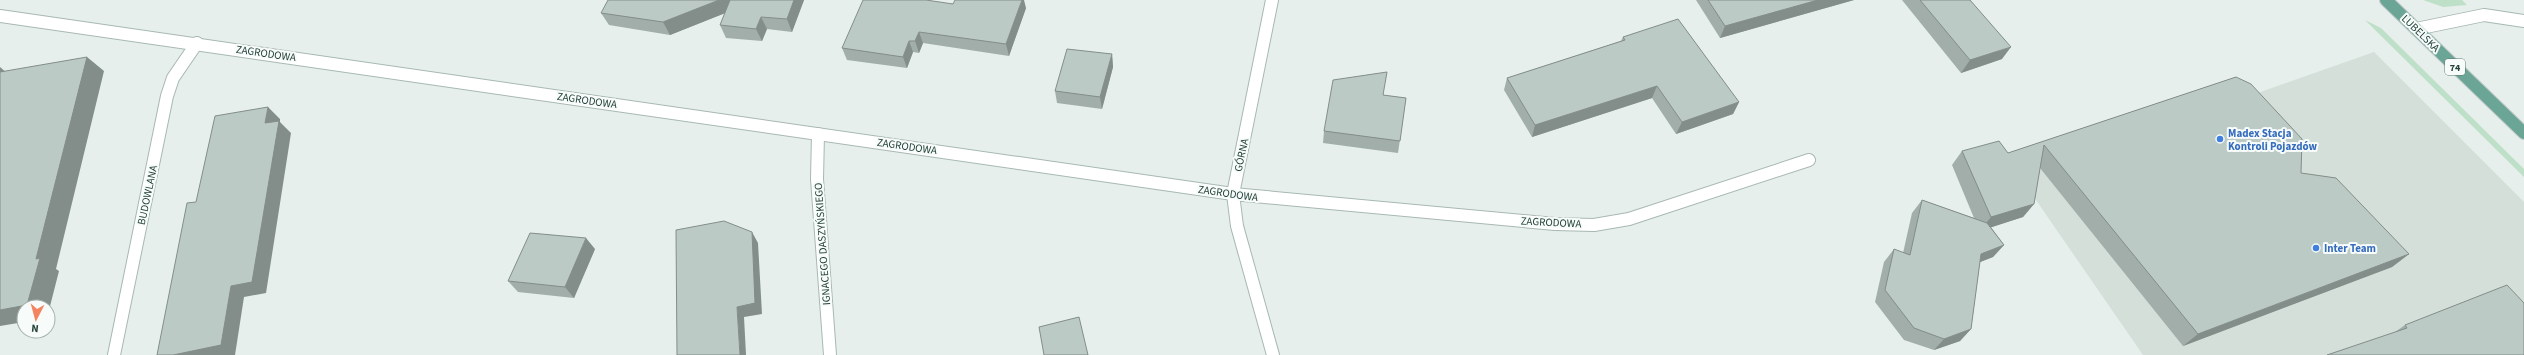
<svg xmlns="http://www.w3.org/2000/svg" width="2524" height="355" viewBox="0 0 2524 355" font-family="'Source Sans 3',sans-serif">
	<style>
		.built { fill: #d4dfda }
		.green { fill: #bfe0c8 }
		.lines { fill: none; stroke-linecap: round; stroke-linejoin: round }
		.minor-casing { stroke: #a8b8b2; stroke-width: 14 }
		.major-casing { stroke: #c2cac8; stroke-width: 14 }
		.minor { stroke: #fff; stroke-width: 12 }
		.major { stroke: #6aa596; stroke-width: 12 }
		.wall { fill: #a1aea9 }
		.shaded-wall { fill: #838d89 }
		.building { fill: #bbcac4; stroke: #838d89 }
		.shop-dot { fill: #3f7fe0; stroke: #f7fbf9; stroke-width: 1.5 }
		.labels { text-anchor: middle; stroke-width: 4; stroke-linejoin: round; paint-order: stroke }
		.shield { fill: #f7fbf9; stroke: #637a73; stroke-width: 1 }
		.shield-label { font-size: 10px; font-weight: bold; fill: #24423a }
		.street-label { font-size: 11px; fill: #24423a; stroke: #f7fbf9 }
		.shop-label { font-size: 11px; font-weight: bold; fill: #366cbe; stroke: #f7fbf9; text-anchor: start }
	</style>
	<rect width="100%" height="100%" fill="#e6efeb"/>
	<path class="built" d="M 2374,52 L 2524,202 L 2524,355 L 2143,355 L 2020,177 Z"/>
	<g class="green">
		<path d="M 2423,0 L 2462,0 L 2467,5 L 2443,7 Z"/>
		<path d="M 2365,20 L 2381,28 L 2524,169 L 2524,177 Z"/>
	</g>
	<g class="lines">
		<g class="minor-casing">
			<g id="minor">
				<path d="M 1272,0 L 1233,194 L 1237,226 L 1273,355"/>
				<path d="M 0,16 L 1233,194 L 1555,224 L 1594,225 L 1629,219 L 1809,160"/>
				<path d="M 2416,29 L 2484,15 L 2524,21"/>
				<path d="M 818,134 L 817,179 L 830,355"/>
				<path d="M 114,355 L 167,96 L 173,78 L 197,43"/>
			</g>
		</g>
		<g class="major-casing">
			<path id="major" d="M 2386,0 L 2524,133"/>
		</g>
		<use href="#minor" class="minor"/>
		<use href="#major" class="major"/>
	</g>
	<g class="wall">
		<path d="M 804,0 L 792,32 L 767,29 L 762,41 L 726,38 L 720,25 L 725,13 L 670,35 L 609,25 L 601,13 Z"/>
		<path d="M 1696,0 L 1854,0 L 1720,38 Z"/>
		<path d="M 1902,0 L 1970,0 L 2002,59 L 1961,73 Z"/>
		<path d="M 953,4 L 1026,8 L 1009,56 L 923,43 L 919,53 L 913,52 L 907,68 L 847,60 L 842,48 Z"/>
		<path d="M 1623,37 L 1739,102 L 1733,114 L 1676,134 L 1652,98 L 1532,137 L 1504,90 L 1507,78 L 1621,41 Z"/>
		<path d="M 1112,54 L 1113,67 L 1102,109 L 1057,103 L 1055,91 Z"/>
		<path d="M 2236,77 L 2301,173 L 2409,254 L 2392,267 L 2183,346 L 2040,168 L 2034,204 L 2023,217 L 1991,227 L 2004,245 L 1993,257 L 1980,262 L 1971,329 L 1960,341 L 1934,350 L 1904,340 L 1875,302 L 1884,262 L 1894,249 L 1903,253 L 1912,213 L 1922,200 L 1974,218 L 1952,165 L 1962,151 L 2008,153 Z"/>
		<path d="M 1383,95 L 1406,98 L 1398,153 L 1323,143 L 1324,131 Z"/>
		<path d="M 595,249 L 574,298 L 518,292 L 508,281 Z"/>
		<path d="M 2524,303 L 2395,332 L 2405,325 Z"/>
	</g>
	<g class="shaded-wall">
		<path d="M 719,0 L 735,0 L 738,8 L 670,35 L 663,22 Z"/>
		<path d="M 794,0 L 804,0 L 792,32 L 787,19 Z"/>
		<path d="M 1022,0 L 1024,0 L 1026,8 L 1009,56 L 1006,44 Z"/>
		<path d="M 1818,0 L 1854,0 L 1720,38 L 1725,26 Z"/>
		<path d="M 761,17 L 767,29 L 762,41 L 756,29 Z"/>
		<path d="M 919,32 L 923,43 L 919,53 L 915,41 Z"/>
		<path d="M 909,41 L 913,52 L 907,68 L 903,57 Z"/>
		<path d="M 2011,47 L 2002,59 L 1961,73 L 1970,60 Z"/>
		<path d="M 1112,54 L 1113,67 L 1102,109 L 1100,97 Z"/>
		<path d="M 87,57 L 104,71 L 56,269 L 59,271 L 48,314 L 48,307 L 24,307 L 24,322 L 0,326 L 0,310 Z"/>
		<path d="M 1,68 L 19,83 L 0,72 Z"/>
		<path d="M 1657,86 L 1652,98 L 1532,137 L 1535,125 Z"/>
		<path d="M 1739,102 L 1733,114 L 1676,134 L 1682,122 Z"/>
		<path d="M 268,107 L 280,119 L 280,122 L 291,133 L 266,293 L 244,297 L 235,355 L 173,355 L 231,286 Z"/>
		<path d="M 2034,204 L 2023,217 L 1980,231 L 1991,217 Z"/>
		<path d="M 752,232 L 758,243 L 762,314 L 744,317 L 746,355 L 740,355 L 737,307 Z"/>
		<path d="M 586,238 L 595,249 L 574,298 L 565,287 Z"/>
		<path d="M 2004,245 L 1993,257 L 1970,266 L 1981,254 Z"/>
		<path d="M 2409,254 L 2392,267 L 2183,346 L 2198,334 Z"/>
		<path d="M 1971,329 L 1960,341 L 1934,350 L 1944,339 Z"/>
	</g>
	<g class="building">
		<path d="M 608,0 L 719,0 L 663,22 L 601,13 Z"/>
		<path d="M 730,0 L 794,0 L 787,19 L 761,17 L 756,29 L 720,25 Z"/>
		<path d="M 863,0 L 926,0 L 953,4 L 955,0 L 1022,0 L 1006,44 L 919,32 L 915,41 L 909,41 L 903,57 L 842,48 Z"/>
		<path d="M 1708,0 L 1818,0 L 1725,26 Z"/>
		<path d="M 1920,0 L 1970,0 L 2011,47 L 1970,60 Z"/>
		<path d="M 1678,19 L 1739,102 L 1682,122 L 1657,86 L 1535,125 L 1507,78 L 1625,40 L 1623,37 Z"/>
		<path d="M 1067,49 L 1112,54 L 1100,97 L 1055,91 Z"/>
		<path d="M 87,57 L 36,259 L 40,258 L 27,305 L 0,310 L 0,68 L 1,68 L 0,72 Z"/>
		<path d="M 1387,72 L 1383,95 L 1406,98 L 1400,141 L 1324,131 L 1333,80 Z"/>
		<path d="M 2236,77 L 2251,84 L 2302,139 L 2301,173 L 2336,178 L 2409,254 L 2198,334 L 2044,145 L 2034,204 L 1991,217 L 1962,151 L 1999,141 L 2008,153 Z"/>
		<path d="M 268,107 L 265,123 L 279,121 L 252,282 L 231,286 L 221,345 L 173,355 L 157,355 L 187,203 L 196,202 L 215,116 Z"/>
		<path d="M 1922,200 L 1987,223 L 2004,245 L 1981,254 L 1971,329 L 1944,339 L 1914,328 L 1885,290 L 1894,249 L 1910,255 Z"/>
		<path d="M 724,221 L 752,232 L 755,303 L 737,307 L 740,355 L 677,355 L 676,230 Z"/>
		<path d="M 530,233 L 586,238 L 565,287 L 508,281 Z"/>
		<path d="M 2507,285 L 2524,303 L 2524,355 L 2327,355 L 2407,328 L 2405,325 Z"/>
		<path d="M 1079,317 L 1088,355 L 1044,355 L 1039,327 Z"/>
	</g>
	<g class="shop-dot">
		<circle cx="2220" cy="139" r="4"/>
		<circle cx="2316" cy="248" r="4"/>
	</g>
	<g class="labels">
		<rect class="shield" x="2445" y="59" width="20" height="16" rx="3"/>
		<g class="shield-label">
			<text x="2455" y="71">74</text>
		</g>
		<g class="street-label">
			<text transform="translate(2421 33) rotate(44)" y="4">LUBELSKA</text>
			<text transform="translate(266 53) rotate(8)" y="4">ZAGRODOWA</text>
			<text transform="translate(587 100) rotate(8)" y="4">ZAGRODOWA</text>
			<text transform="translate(907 146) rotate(8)" y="4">ZAGRODOWA</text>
			<text transform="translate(1241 155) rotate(-78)" y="4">GÓRNA</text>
			<text transform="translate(1228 193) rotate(8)" y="4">ZAGRODOWA</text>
			<text transform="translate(147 195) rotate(-78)" y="4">BUDOWLANA</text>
			<text transform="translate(1551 222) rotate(3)" y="4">ZAGRODOWA</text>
			<text transform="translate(822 244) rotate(-94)" y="4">IGNACEGO DASZYŃSKIEGO</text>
		</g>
		<g class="shop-label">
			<text x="2228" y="137">Madex Stacja<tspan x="2228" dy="13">Kontroli Pojazdów</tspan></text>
			<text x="2324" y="252">Inter Team</text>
		</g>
	</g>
	<g transform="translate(36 319) rotate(186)"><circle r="19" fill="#f7fbf9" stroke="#a3b1ad"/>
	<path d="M0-3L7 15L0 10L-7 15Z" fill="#f4845f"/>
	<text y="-6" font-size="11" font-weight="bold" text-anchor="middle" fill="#24423a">N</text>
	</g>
</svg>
